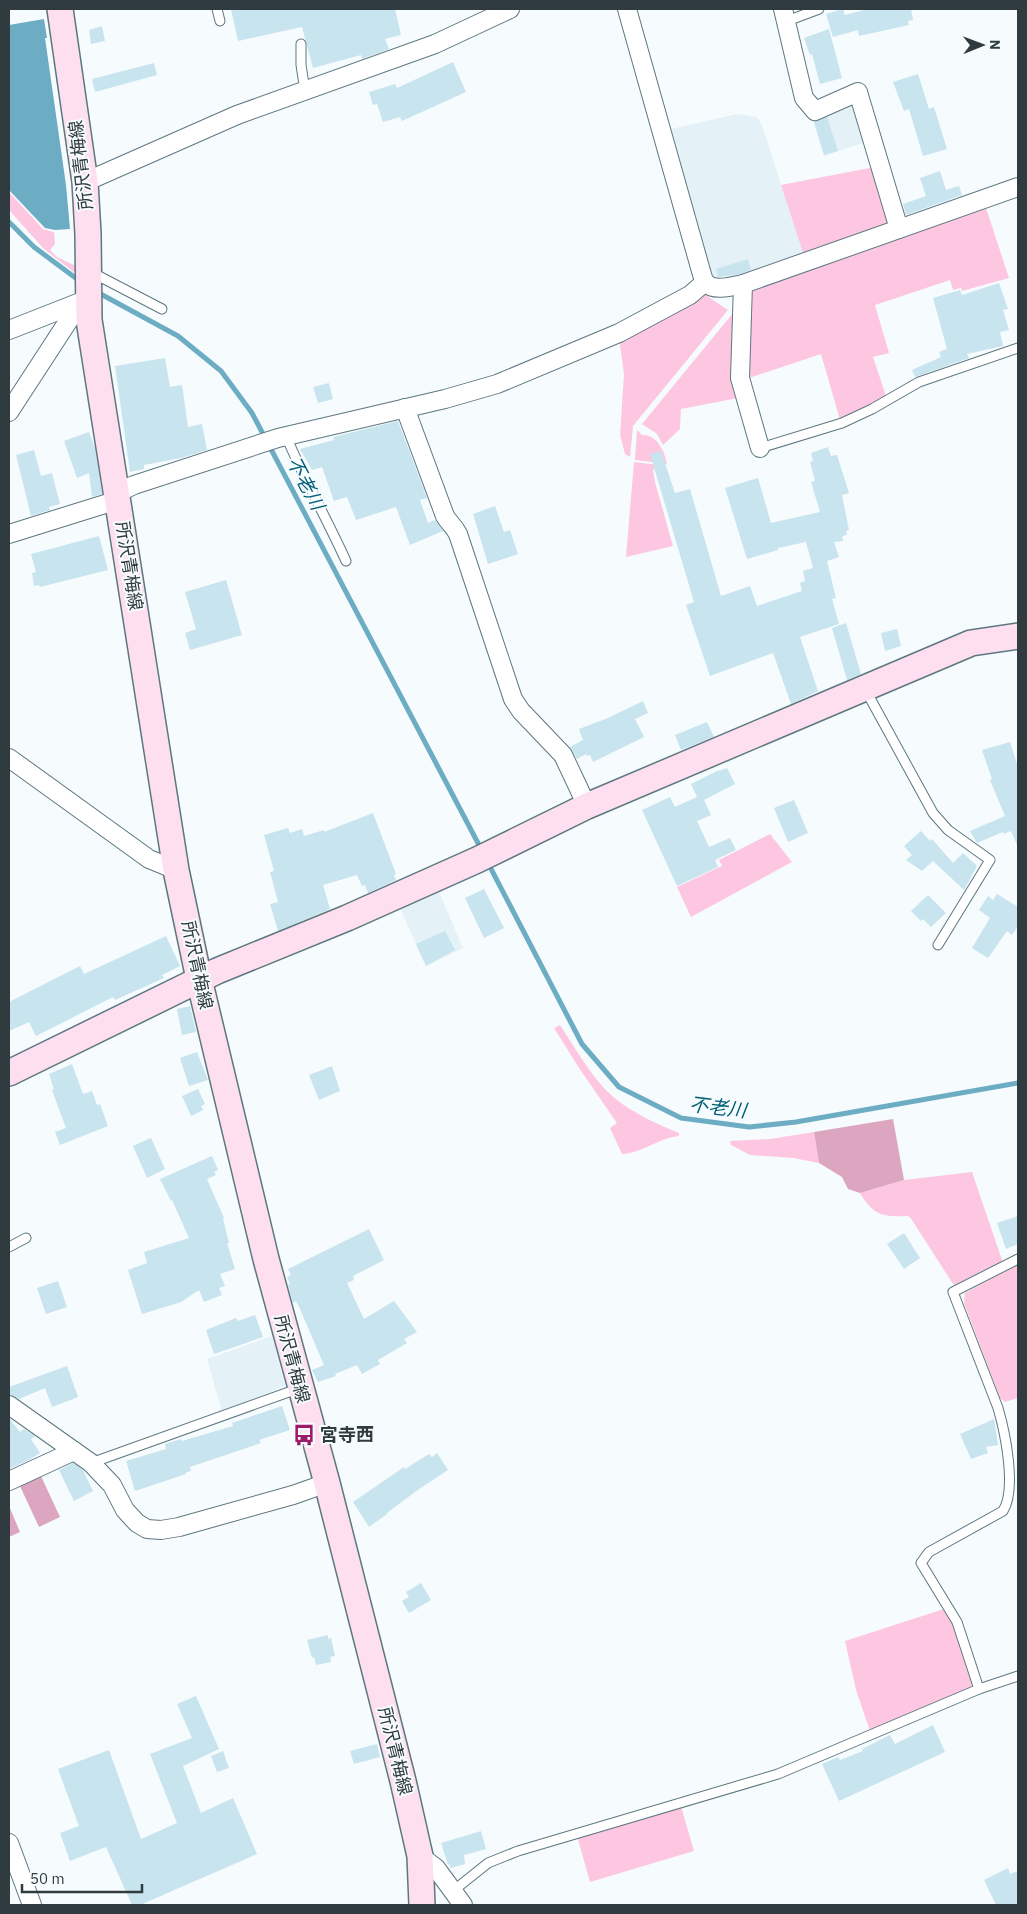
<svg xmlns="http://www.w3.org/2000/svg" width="1027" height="1914" viewBox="0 0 1027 1914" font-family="'IBM Plex Sans','Noto Sans JP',sans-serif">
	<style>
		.built { fill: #e4f2f8 }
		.green { fill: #fec7e1 }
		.forest { fill: #dca5c0 }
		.water { fill: #6cadc4 }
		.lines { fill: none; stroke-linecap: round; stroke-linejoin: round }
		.stream { stroke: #6cadc4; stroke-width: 5 }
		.building { fill: #c8e4ee }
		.lane-casing { stroke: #5d7780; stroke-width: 11 }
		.street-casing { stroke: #5d7780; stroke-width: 20 }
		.secondary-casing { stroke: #5d7780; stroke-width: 28 }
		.lane { stroke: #fff; stroke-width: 9 }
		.street { stroke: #fff; stroke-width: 18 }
		.secondary { stroke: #fddfef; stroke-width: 25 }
		.labels { text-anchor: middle; stroke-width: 4; stroke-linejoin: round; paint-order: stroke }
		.street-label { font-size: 18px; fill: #303b3f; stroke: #f6fbfe }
		.poi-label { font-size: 18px; font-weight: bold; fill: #303b3f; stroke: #f6fbfe; text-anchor: start }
		.water-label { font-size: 19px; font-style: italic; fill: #005f76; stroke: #f6fbfe }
	</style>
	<rect width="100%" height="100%" fill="#f6fbfe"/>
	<g class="built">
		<path d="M 853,100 L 866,142 L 824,156 L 812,118 Z"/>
		<path d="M 737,114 L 757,117 L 762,125 L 804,256 L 720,283 L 713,279 L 671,129 Z"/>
		<path d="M 437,887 L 463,948 L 426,966 L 398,904 Z"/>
		<path d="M 272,1336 L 285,1386 L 222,1412 L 207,1359 Z"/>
	</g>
	<g class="green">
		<path d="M 875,167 L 892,220 L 888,228 L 804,256 L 781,185 Z"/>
		<path d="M 9,192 L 43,229 L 54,232 L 55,244 L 50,250 L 57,257 L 78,267 L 79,276 L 44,249 L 9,210 Z"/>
		<path d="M 986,208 L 1009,278 L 962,291 L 961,288 L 953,290 L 950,280 L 875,305 L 889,353 L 873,357 L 886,396 L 840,420 L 821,354 L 749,378 L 750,295 L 754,290 Z"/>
		<path d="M 704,294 L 728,310 L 633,426 L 630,457 L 625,454 L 620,435 L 624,374 L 619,338 Z"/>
		<path d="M 733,313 L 734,314 L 738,398 L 681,409 L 680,429 L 663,445 L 657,434 L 642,424 Z"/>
		<path d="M 637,430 L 642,435 C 657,434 665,452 667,464 L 635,460 Z"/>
		<path d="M 634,462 L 659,465 L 653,470 L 655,482 L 673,546 L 626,557 Z"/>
		<path d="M 770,834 L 792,862 L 691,917 L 677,887 L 722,866 L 719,860 Z"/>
		<path d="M 560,1025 C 576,1049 594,1082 617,1100 C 633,1113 659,1125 679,1133 L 679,1136 C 659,1138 642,1153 622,1154 L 610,1128 L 617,1123 L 579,1068 L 554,1028 Z"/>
		<path d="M 814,1132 L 819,1163 L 793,1158 L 750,1155 L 731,1145 L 730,1141 L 770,1139 Z"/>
		<path d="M 972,1172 L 1003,1263 L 957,1286 L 953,1284 L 910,1217 L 907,1216 C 882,1217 873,1215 860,1193 L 904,1180 Z"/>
		<path d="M 1018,1264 L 1018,1398 L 1005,1402 L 1000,1398 L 964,1303 L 965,1293 Z"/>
		<path d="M 947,1608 L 973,1679 L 971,1688 L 870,1731 L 856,1690 L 845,1641 Z"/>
		<path d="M 681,1806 L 694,1851 L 590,1882 L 577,1836 Z"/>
	</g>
	<g class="forest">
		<path d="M 893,1119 L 904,1180 L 860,1193 L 848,1189 L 842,1177 L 819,1163 L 814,1132 Z"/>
		<path d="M 40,1474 L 60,1517 L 39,1527 L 19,1484 Z"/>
		<path d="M 9,1506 L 20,1532 L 9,1537 Z"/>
	</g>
	<path class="water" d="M 44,19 L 47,38 L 45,38 L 66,185 L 70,229 L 55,230 L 45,228 L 9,190 L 9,25 Z"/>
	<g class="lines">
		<g class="stream">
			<path d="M 9,222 L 34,247 L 81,282"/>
			<path d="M 97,292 L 178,336 L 221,371 L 252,413 L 479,845"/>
			<path d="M 488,863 L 582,1044 L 619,1087 L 681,1118 L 749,1127 L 796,1122 L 1018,1083"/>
		</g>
	</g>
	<g class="building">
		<path d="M 231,9 L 395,9 L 401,35 L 385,39 L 389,49 L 362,59 L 361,55 L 313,68 L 302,27 L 238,41 Z"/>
		<path d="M 843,9 L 845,15 L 868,9 L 911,9 L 913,20 L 908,21 L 909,25 L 859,36 L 858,30 L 833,37 L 826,14 Z"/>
		<path d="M 102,26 L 105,41 L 91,44 L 89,30 Z"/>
		<path d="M 829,29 L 842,78 L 820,84 L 812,54 L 810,55 L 804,38 Z"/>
		<path d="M 453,62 L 466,92 L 402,121 L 400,117 L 383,122 L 377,104 L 373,105 L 369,92 L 395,84 L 397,88 Z"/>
		<path d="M 154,63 L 157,75 L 95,92 L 92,79 Z"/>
		<path d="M 918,74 L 929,109 L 934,107 L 947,149 L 923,156 L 909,109 L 904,111 L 893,82 Z"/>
		<path d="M 827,117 L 838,151 L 824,155 L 814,121 Z"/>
		<path d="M 940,171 L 946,190 L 959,186 L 962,195 L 906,215 L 903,204 L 926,196 L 920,178 Z"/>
		<path d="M 748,259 L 751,270 L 740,274 L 718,277 L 716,269 Z"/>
		<path d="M 999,283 L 1008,309 L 1003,310 L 1009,330 L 1000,332 L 1003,346 L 967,354 L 969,358 L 915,377 L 912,370 L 941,357 L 939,352 L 947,349 L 933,298 L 960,290 L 962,295 Z"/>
		<path d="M 165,358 L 170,387 L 182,385 L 188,427 L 202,424 L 207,450 L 181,458 L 144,465 L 144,469 L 130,472 L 115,366 Z"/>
		<path d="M 329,383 L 333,399 L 318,403 L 313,387 Z"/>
		<path d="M 398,421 L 427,498 L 420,500 L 428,523 L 435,520 L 443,531 L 410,545 L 396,507 L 356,520 L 347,497 L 334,501 L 322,467 L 312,470 L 300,449 L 334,440 L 333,437 Z"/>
		<path d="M 89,432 L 95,448 L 102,494 L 92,497 L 89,473 L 77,478 L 64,441 Z"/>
		<path d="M 828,447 L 831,456 L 837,455 L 849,493 L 842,495 L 849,530 L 846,531 L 847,535 L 842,536 L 843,541 L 834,542 L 839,557 L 827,561 L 836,598 L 832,599 L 839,624 L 800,637 L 818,691 L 791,704 L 773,653 L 710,676 L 686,605 L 694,602 L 650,454 L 661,451 L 675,493 L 690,489 L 721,596 L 750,586 L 757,606 L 802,591 L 800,583 L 805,581 L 803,571 L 813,568 L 806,542 L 778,548 L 778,550 L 747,559 L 725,488 L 758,478 L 771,523 L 820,512 L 811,482 L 815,481 L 810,462 L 813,461 L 811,453 Z"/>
		<path d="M 34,450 L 41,476 L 52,473 L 60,504 L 49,507 L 50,510 L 31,516 L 16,455 Z"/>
		<path d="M 495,506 L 504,532 L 510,530 L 518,554 L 488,564 L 473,514 Z"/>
		<path d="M 99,536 L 108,570 L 40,587 L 39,585 L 34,586 L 32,573 L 36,572 L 31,554 Z"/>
		<path d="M 226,580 L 242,635 L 190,650 L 185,633 L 196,629 L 185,592 Z"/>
		<path d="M 846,623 L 861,674 L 847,680 L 832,628 Z"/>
		<path d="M 897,629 L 901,646 L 885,651 L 881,633 Z"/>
		<path d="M 643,701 L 648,713 L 635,719 L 644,737 L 593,762 L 590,755 L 587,756 L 586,754 L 577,759 L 570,747 L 583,740 L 579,729 L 608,718 Z"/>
		<path d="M 707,722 L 714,737 L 681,750 L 675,735 Z"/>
		<path d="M 1010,742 L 1018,767 L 1018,847 L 1011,831 L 1004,834 L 1003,832 L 977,843 L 970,831 L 1005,816 L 990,780 L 992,779 L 982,750 Z"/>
		<path d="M 727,768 L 735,784 L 704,800 L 711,815 L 697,821 L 709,847 L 730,838 L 736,850 L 715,860 L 718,867 L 677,886 L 642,810 L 670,797 L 675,807 L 697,797 L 691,784 L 719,770 L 719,771 Z"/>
		<path d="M 794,800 L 808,833 L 788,842 L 774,808 Z"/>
		<path d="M 373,813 L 396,874 L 394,875 L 396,880 L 368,893 L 365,885 L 362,886 L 357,875 L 323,885 L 330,909 L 278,931 L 270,904 L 278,902 L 270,872 L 274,871 L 264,835 L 288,828 L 290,833 L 302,829 L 304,836 L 324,830 L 324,832 Z"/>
		<path d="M 921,831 L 930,841 L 932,839 L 953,863 L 963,853 L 977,866 L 964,890 L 933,861 L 922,871 L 906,860 L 912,855 L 904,846 Z"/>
		<path d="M 484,889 L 504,928 L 484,938 L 465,898 Z"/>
		<path d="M 997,894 L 1018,907 L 1018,926 L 1012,935 L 1007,931 L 988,958 L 972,948 L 990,918 L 979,910 L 988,896 L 993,900 Z"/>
		<path d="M 928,895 L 946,913 L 931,927 L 923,919 L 921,921 L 911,911 Z"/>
		<path d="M 445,931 L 455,950 L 426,966 L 416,944 Z"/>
		<path d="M 166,936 L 180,966 L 162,975 L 164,978 L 115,1000 L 113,997 L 36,1036 L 29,1022 L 9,1031 L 9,1002 L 80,966 L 84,974 Z"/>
		<path d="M 190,1006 L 196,1032 L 182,1035 L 177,1009 Z"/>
		<path d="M 197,1052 L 208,1080 L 189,1086 L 180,1058 Z"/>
		<path d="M 72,1064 L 83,1094 L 92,1091 L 97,1105 L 100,1104 L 108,1126 L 60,1145 L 55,1132 L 66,1128 L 52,1090 L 54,1089 L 49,1074 Z"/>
		<path d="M 332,1066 L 340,1091 L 319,1100 L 309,1075 Z"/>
		<path d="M 198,1089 L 205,1104 L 201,1106 L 203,1110 L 191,1116 L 182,1096 Z"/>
		<path d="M 151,1138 L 165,1169 L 147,1178 L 133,1146 Z"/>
		<path d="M 212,1156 L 218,1170 L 214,1172 L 216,1175 L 207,1179 L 224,1218 L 223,1219 L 229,1243 L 227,1243 L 235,1269 L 220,1274 L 225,1286 L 219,1288 L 222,1295 L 204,1302 L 199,1290 L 181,1302 L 142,1314 L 128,1270 L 147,1263 L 144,1252 L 189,1238 L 172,1200 L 171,1201 L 160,1179 Z"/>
		<path d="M 1018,1216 L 1018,1244 L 1006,1249 L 997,1223 Z"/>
		<path d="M 369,1229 L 384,1260 L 353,1276 L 354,1280 L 347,1283 L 364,1319 L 394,1301 L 417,1332 L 404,1339 L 407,1343 L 378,1360 L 380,1364 L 362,1374 L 357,1365 L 335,1374 L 336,1376 L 318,1382 L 312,1370 L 324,1365 L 300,1309 L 296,1301 L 293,1303 L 288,1285 L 290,1284 L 287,1277 L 291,1275 L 288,1269 Z"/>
		<path d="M 904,1233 L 920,1258 L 904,1269 L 887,1244 Z"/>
		<path d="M 58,1281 L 67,1307 L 46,1314 L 37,1288 Z"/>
		<path d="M 255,1315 L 263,1337 L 214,1354 L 206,1330 L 236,1318 L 238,1321 Z"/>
		<path d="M 67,1366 L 78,1397 L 52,1407 L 45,1388 L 19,1399 L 9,1395 L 9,1387 Z"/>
		<path d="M 282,1406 L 290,1430 L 259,1440 L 261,1443 L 190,1467 L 191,1471 L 185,1473 L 186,1474 L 135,1491 L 126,1461 L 166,1449 L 165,1444 L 181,1439 L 182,1441 L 233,1426 L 232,1423 Z"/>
		<path d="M 9,1418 L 20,1432 L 24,1429 L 35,1436 L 31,1439 L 40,1453 L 29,1460 L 9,1469 Z"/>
		<path d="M 994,1419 L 998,1445 L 986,1447 L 988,1453 L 971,1459 L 960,1434 Z"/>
		<path d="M 437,1453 L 448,1470 L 419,1489 L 387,1513 L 387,1514 L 369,1527 L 353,1502 L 404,1467 L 405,1469 L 429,1454 L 432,1457 Z"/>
		<path d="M 73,1463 L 83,1470 L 93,1491 L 74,1501 L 59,1470 Z"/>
		<path d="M 421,1583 L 431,1600 L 409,1613 L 402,1601 L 409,1597 L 406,1592 Z"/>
		<path d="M 328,1635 L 328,1639 L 331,1638 L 335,1656 L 330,1657 L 331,1662 L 316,1665 L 314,1657 L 312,1658 L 307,1640 Z"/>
		<path d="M 196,1696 L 219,1749 L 183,1766 L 201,1813 L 233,1798 L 257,1854 L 140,1905 L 132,1905 L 106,1847 L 70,1861 L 60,1833 L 79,1826 L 58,1769 L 109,1750 L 141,1839 L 177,1823 L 150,1754 L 192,1738 L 177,1704 Z"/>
		<path d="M 933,1725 L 945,1752 L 839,1801 L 822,1764 L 838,1757 L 840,1760 L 863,1751 L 862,1749 L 890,1735 L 895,1744 Z"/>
		<path d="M 377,1744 L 380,1757 L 354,1764 L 350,1751 Z"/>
		<path d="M 223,1751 L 229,1768 L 217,1772 L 211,1756 Z"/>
		<path d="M 481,1831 L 486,1849 L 464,1855 L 465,1864 L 451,1868 L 449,1864 L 448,1865 L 441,1843 Z"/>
		<path d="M 1008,1868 L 1010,1874 L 1018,1871 L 1018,1903 L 1013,1905 L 996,1905 L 984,1880 Z"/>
	</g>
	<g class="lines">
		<g class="lane-casing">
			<g id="lane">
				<path d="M 217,9 L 220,21"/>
				<path d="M 787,21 L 819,9"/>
				<path d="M 301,44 L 301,65 L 305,91"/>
				<path d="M 91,272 L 162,309"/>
				<path d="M 286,436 C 304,479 327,519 346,561"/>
				<path d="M 760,448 L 842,423 L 872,409 L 919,382 L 1018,348"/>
				<path d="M 865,689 L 933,813 L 948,830 L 990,860 L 938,945"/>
				<path d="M 9,1247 L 26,1238"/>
				<path d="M 91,1463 L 300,1388"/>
				<path d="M 979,1689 L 957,1622 L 921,1563 L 929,1552 L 1003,1511 C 1017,1489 1005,1432 998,1408 L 953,1292 L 1018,1259"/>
				<path d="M 453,1891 L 488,1863 L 518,1851 L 778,1774 L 979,1689 L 1018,1676"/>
			</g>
		</g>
		<g class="street-casing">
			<g id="street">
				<path d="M 627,9 L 701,271 C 702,274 703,280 706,283 C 714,292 733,286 743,284 L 1018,187"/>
				<path d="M 783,9 L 804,98 L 815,111 L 858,92 L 899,229"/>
				<path d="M 85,182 L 237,115 L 435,44 L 510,9"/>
				<path d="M 743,284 L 740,378 L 760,448"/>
				<path d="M 9,330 L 83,301"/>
				<path d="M 405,408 L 445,516 C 449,523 454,526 458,534 L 513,699 L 521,711 L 563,755 L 587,806"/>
				<path d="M 9,412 L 80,303"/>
				<path d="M 117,493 L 134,485 L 278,438 L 445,399 L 497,384 L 619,333 L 690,295 L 705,282"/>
				<path d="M 9,534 L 118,500"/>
				<path d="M 9,758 L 149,859 L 176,870"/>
				<path d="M 9,1405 L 91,1463 L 112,1485 L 125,1510 L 137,1523 L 147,1529 L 161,1530 L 179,1527 L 293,1495 L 327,1483"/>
				<path d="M 9,1481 L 74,1451"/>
				<path d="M 9,1843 L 32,1905"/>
				<path d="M 420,1856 L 436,1868 L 463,1905"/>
			</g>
		</g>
		<g class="secondary-casing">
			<g id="secondary">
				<path d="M 60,9 L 85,182 L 88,234 L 89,320 L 176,870 L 199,979 L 266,1259 L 327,1483 L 403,1781 L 420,1856 L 422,1905"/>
				<path d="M 9,1073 L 217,971 L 347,918 L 477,860 L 587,806 L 971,643 L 1018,636"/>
			</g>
		</g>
		<use href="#lane" class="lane"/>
		<use href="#street" class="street"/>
		<use href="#secondary" class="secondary"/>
	</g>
	<defs>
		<g id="bus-bare" transform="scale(1.725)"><path d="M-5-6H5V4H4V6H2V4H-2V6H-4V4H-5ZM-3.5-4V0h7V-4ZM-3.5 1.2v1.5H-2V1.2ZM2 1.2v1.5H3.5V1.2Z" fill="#9e1b6c" stroke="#f6fbfe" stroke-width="2.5" paint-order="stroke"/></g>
	</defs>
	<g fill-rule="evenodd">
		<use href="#bus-bare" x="304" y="1435"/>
	</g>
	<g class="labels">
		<g class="street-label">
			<text transform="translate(81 165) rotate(-97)" y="6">所沢青梅線</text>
			<text transform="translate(129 566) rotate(81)" y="6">所沢青梅線</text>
			<text transform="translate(197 965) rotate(78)" y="6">所沢青梅線</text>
			<text transform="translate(292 1359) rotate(75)" y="6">所沢青梅線</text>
			<text transform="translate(395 1751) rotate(76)" y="6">所沢青梅線</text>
		</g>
		<g class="poi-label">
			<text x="320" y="1441">宮寺西</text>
		</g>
		<g class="water-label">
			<text transform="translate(306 483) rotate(62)" y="7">不老川</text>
			<text transform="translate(718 1107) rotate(7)" y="7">不老川</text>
		</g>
	</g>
	<rect width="1027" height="1914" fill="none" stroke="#303b3f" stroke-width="20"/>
	<g transform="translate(982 45) rotate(89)" stroke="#f6fbfe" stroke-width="4" paint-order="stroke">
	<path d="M0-4L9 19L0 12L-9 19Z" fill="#303b3f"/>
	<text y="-8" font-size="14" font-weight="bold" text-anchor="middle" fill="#303b3f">N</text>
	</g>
	<path d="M22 1884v8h120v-8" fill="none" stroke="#303b3f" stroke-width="2.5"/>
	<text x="30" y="1884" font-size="15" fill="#303b3f" stroke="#f6fbfe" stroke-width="4" paint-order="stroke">50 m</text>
</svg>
